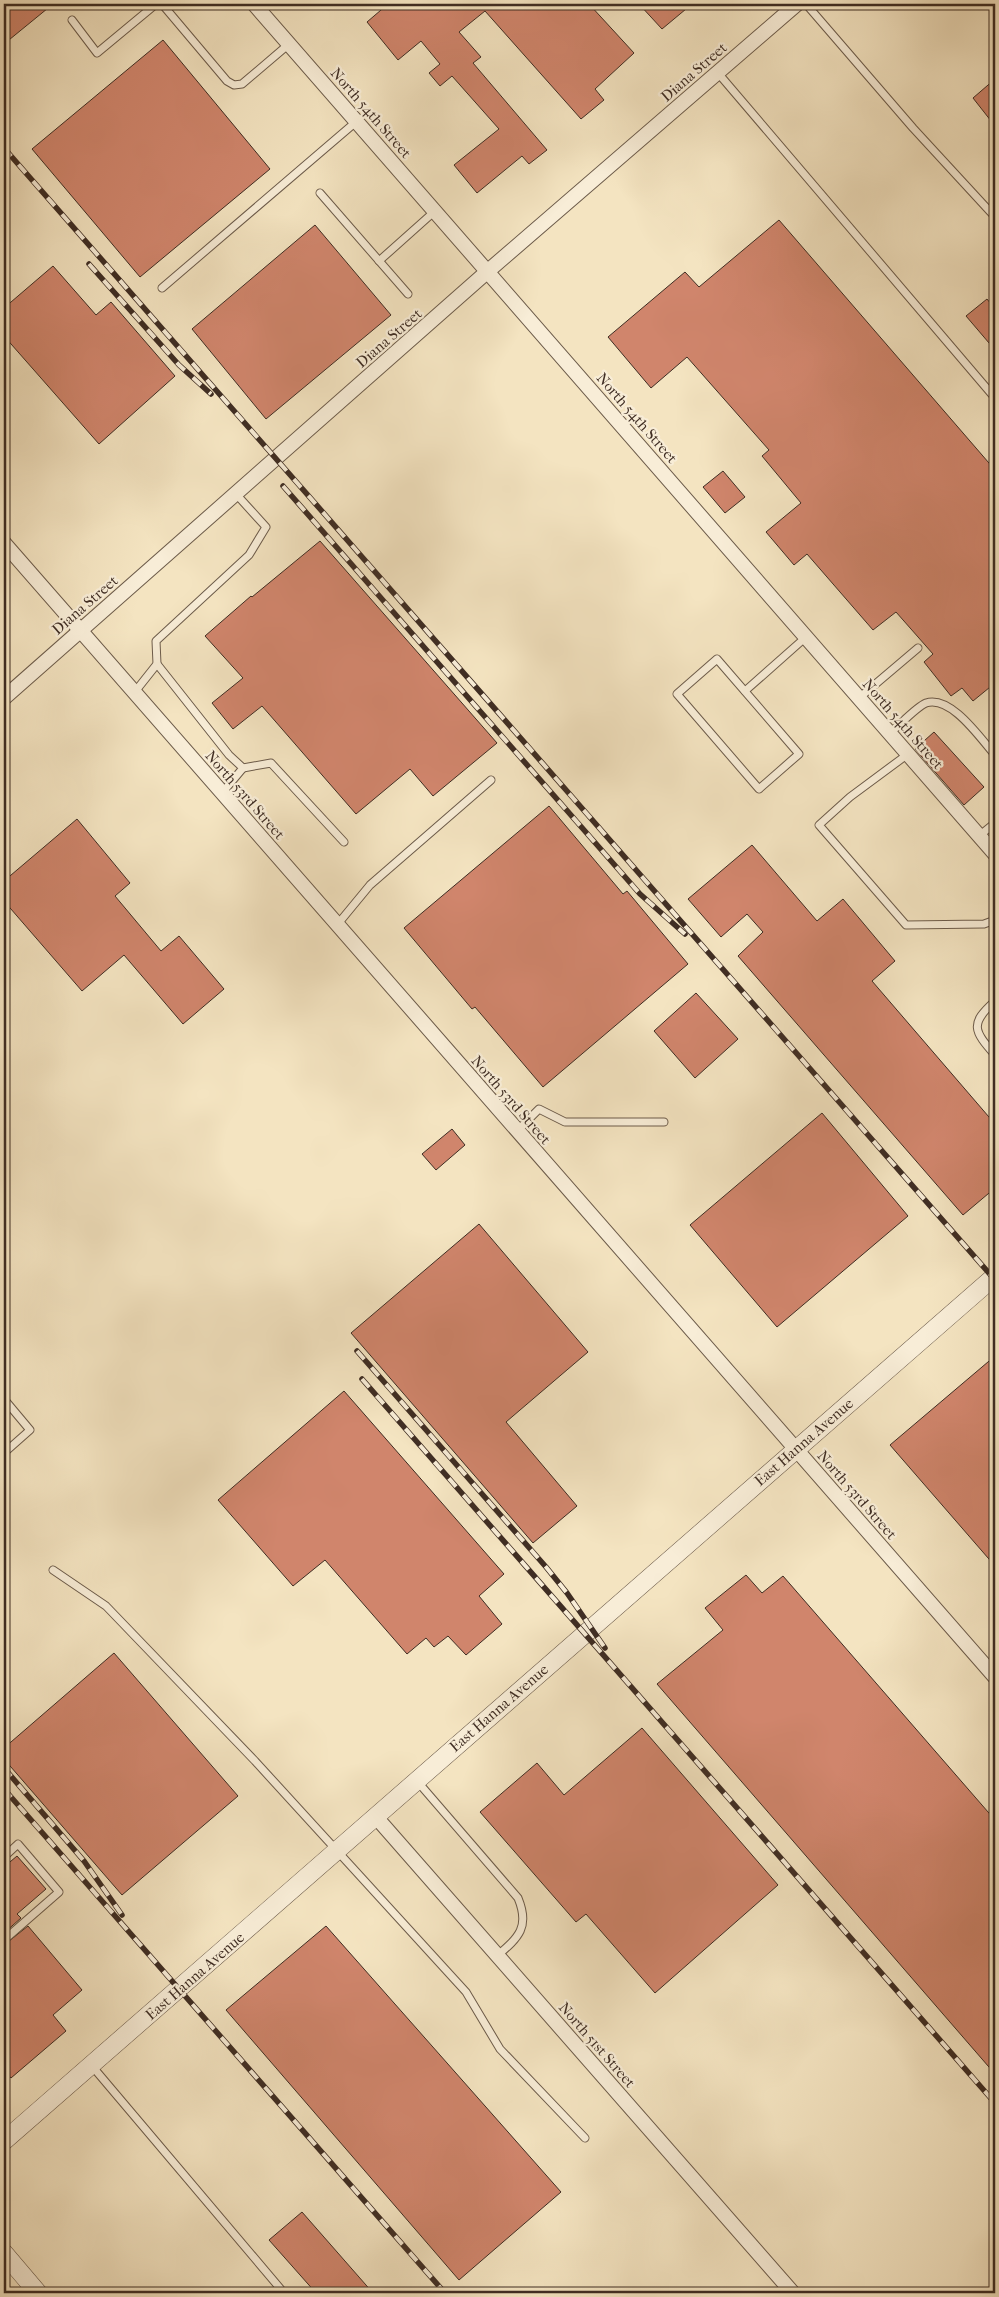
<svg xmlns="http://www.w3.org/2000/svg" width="999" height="2297" viewBox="0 0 999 2297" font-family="'IM FELL French Canon',serif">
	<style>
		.building { fill: #d0856c; stroke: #3f2d23 }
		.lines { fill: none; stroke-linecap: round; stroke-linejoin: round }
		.service-casing { stroke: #6c5b4a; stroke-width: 9 }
		.minor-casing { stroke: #6c5b4a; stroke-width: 16 }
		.tertiary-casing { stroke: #6c5b4a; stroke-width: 19 }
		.service { stroke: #f8edd7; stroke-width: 7 }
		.minor { stroke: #f8edd7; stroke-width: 14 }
		.tertiary { stroke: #f8edd7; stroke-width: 18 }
		.rail-casing { stroke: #3f2d23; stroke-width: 5.5 }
		.rail { stroke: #f8edd7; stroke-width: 4; stroke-dasharray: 11; stroke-linecap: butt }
		.labels { text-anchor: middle; stroke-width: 4.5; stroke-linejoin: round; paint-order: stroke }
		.street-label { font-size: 15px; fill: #3f2d23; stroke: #f8edd7 }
	</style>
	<rect width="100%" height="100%" fill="#f4e4c1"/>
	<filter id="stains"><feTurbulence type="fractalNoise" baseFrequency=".004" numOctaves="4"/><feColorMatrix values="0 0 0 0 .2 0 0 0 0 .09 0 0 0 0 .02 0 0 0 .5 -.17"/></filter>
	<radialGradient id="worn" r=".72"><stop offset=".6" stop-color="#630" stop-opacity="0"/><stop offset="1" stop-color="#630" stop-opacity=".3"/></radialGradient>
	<g class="building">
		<path d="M 4,4 L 53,4 L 4,44 Z"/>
		<path d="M 388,4 L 589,4 L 634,53 L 595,89 L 604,100 L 581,119 L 485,11 L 459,32 L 481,57 L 473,63 L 547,150 L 529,164 L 522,156 L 477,193 L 454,165 L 499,129 L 452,76 L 440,86 L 429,73 L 440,64 L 421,41 L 398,60 L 367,22 Z"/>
		<path d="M 639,4 L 692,4 L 662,29 Z"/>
		<path d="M 163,40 L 270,169 L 140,277 L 32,149 Z"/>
		<path d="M 995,79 L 995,126 L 973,98 Z"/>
		<path d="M 779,220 L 995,470 L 995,683 L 973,701 L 962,688 L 951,696 L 924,662 L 933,654 L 896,612 L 873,630 L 807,554 L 794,565 L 766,532 L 801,503 L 762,456 L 769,450 L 687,357 L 651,388 L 608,337 L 685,272 L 699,287 Z"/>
		<path d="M 315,225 L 391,315 L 266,419 L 192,329 Z"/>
		<path d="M 53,266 L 96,315 L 111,302 L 175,376 L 99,444 L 4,336 L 4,308 Z"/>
		<path d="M 987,299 L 995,309 L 995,350 L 966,316 Z"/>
		<path d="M 723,471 L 745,497 L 725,513 L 703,487 Z"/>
		<path d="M 320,541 L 497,743 L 433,796 L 410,769 L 356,814 L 262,706 L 233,729 L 212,703 L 243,678 L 205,636 L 251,596 L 252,597 Z"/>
		<path d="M 934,732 L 984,787 L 964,805 L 915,749 Z"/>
		<path d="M 549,806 L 623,894 L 627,891 L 688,964 L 543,1087 L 475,1007 L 472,1009 L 404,928 Z"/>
		<path d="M 77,819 L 130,883 L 115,896 L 161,951 L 179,936 L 224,989 L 183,1024 L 124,955 L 82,991 L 4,901 L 4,881 Z"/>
		<path d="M 752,845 L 817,921 L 843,899 L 895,961 L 872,981 L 995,1124 L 995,1188 L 963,1215 L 738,956 L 763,932 L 747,914 L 721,937 L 688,899 Z"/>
		<path d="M 696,993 L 738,1039 L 695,1078 L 654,1031 Z"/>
		<path d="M 822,1113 L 908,1216 L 777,1327 L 690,1225 Z"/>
		<path d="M 452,1129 L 465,1145 L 436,1170 L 422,1154 Z"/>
		<path d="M 479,1224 L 588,1352 L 506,1422 L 577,1506 L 533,1543 L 351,1333 Z"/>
		<path d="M 995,1356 L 995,1566 L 890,1445 Z"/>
		<path d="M 344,1391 L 504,1574 L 479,1596 L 502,1624 L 466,1655 L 448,1636 L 434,1647 L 426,1638 L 407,1654 L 325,1560 L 293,1586 L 218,1500 Z"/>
		<path d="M 746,1575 L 762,1593 L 783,1576 L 995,1820 L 995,2074 L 657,1684 L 723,1630 L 705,1608 Z"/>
		<path d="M 114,1653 L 238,1796 L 122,1895 L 4,1759 L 4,1748 Z"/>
		<path d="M 642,1728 L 778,1885 L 655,1993 L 586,1914 L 576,1922 L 480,1812 L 537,1763 L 564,1795 Z"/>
		<path d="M 17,1856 L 46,1889 L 17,1914 L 21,1918 L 4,1933 L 4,1867 Z"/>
		<path d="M 28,1926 L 82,1990 L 53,2015 L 66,2031 L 11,2078 L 4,2070 L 4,1945 Z"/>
		<path d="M 326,1926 L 561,2192 L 459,2280 L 226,2010 Z"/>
		<path d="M 302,2212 L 373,2293 L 316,2293 L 269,2240 Z"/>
	</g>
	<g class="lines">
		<g class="service-casing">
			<g id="service">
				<path d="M 162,4 L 227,81 L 234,85 L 242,84 L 289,44"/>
				<path d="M 806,4 L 913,128 L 995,217"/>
				<path d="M 72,20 L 97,53 L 156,4"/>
				<path d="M 718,73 L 995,398"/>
				<path d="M 320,193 L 408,294"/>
				<path d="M 379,261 L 435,211"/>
				<path d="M 162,288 L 357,121"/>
				<path d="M 717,659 L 799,754 L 759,789 L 677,694 Z"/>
				<path d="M 157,664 L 229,755 L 243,768 L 222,793"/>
				<path d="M 745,691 L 806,637"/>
				<path d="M 134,693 L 157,664 L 156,641 L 249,555 L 266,527 L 236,494"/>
				<path d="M 859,698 L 918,648"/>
				<path d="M 890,733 C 899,726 916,707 926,703 C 951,695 980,738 995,755"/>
				<path d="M 908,754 L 850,797 L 819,825 L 906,925 L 984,924 L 995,920"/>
				<path d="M 243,768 L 271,763 L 344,842"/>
				<path d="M 979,836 L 995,823"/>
				<path d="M 337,925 L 370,885 L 491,780"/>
				<path d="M 995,1001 C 969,1024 974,1031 995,1055"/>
				<path d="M 517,1131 L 539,1109 L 565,1122 L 664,1122"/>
				<path d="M 4,1399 L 30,1430 L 4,1453"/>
				<path d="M 53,1570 L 106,1606 L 255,1761 L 466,1992 L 500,2049 L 585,2138"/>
				<path d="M 417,1781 L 518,1898 C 530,1927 519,1937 497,1956"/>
				<path d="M 4,1857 L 18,1844 L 59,1892 L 4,1940"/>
				<path d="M 92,2066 L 284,2293"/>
			</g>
		</g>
		<g class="minor-casing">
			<g id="minor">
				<path d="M 254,4 L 995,854"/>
				<path d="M 4,543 L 995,1677"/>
				<path d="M 4,698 L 488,271 L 797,4"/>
				<path d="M 376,1817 L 793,2293"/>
			</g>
		</g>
		<g class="tertiary-casing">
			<g id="tertiary">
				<path d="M 4,2141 L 995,1276"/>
				<path d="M 4,2253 L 38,2293"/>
			</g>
		</g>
		<use href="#service" class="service"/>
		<use href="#minor" class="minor"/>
		<use href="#tertiary" class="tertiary"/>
		<g class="rail-casing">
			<g id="rail">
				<path d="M 4,148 L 995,1280"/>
				<path d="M 89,264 L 179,365 L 211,394"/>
				<path d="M 283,486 L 640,894 L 685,934"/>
				<path d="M 357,1351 L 546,1567 L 567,1593 L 605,1648"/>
				<path d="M 362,1379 L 995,2103"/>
				<path d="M 4,1768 L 84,1861 L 122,1915"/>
				<path d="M 4,1789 L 445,2293"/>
			</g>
		</g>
		<use href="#rail" class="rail"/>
	</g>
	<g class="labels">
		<g class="street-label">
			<text transform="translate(694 72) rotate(-41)" y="5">Diana Street</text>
			<text transform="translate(371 113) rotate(49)" y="5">North 54th Street</text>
			<text transform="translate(389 338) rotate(-41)" y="5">Diana Street</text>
			<text transform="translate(637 418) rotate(49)" y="5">North 54th Street</text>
			<text transform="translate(85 605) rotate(-41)" y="5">Diana Street</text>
			<text transform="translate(903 724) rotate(49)" y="5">North 54th Street</text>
			<text transform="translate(245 795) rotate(49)" y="5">North 53rd Street</text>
			<text transform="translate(511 1100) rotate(49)" y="5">North 53rd Street</text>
			<text transform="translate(804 1442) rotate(-41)" y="5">East Hanna Avenue</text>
			<text transform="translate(857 1495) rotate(49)" y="5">North 53rd Street</text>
			<text transform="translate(499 1708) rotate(-41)" y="5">East Hanna Avenue</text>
			<text transform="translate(195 1976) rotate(-41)" y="5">East Hanna Avenue</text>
			<text transform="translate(597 2045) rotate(49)" y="5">North 51st Street</text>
		</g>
	</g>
	<rect width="999" height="2297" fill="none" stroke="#f4e4c1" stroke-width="20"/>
	<rect x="5" y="5" width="989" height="2287" fill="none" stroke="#3f2d23" stroke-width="2.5"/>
	<rect x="10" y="10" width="979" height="2277" fill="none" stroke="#3f2d23"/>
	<rect width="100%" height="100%" filter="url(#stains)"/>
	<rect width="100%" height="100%" fill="url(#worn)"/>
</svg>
